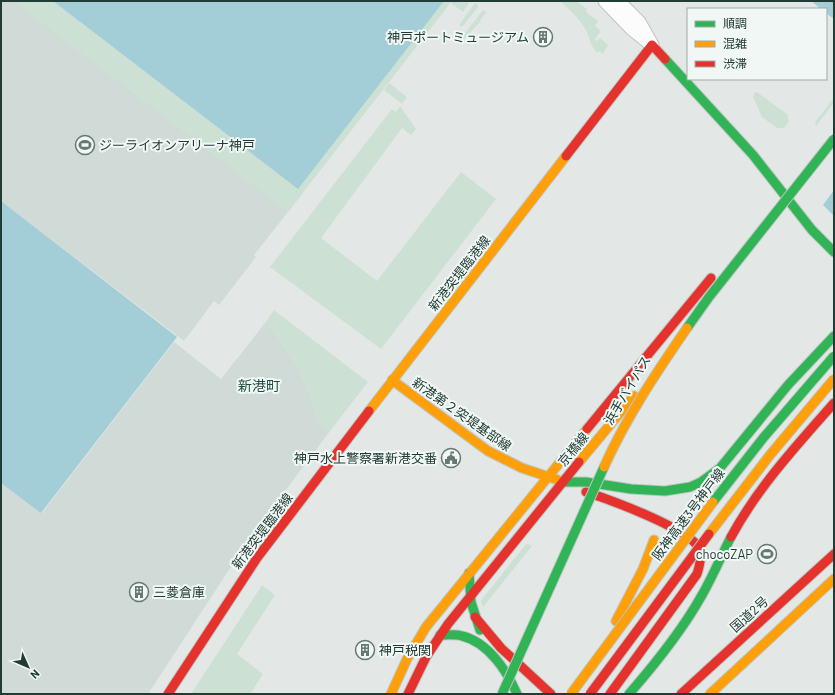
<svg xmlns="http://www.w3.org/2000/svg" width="835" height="695" viewBox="0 0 835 695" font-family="Barlow,'Noto Sans JP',sans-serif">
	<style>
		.built { fill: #d0dad6 }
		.green { fill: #cce1d3 }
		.water { fill: #a3cdd7 }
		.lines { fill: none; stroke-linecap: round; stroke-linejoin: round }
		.street-casing { stroke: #c0c5c3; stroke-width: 15 }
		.fast-casing { stroke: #bec6c3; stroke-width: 11 }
		.slow-casing { stroke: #bec6c3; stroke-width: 11 }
		.jam-casing { stroke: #bec6c3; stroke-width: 11 }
		.street { stroke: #fbfcfb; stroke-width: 13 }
		.fast { stroke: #30b455; stroke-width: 9 }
		.slow { stroke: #ff9f0a; stroke-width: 9 }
		.jam { stroke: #e5322d; stroke-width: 9 }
		.fast-bridge-casing { stroke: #bcc5c2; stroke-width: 11; stroke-linecap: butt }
		.slow-bridge-casing { stroke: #bcc5c2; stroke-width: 11; stroke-linecap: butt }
		.jam-bridge-casing { stroke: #bcc5c2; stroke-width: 11; stroke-linecap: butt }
		.fast-bridge { stroke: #30b455; stroke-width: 9 }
		.slow-bridge { stroke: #ff9f0a; stroke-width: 9 }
		.jam-bridge { stroke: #e5322d; stroke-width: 9 }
		.labels { text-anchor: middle; stroke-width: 4; stroke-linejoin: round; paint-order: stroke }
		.poi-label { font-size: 13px; fill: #213b35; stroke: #f0f7f4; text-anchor: end }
		.street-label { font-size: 13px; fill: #213b35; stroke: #f0f7f4 }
		.neighbourhood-label { font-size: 14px; fill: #1d4d43; stroke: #f0f7f4 }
	</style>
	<rect width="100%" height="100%" fill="#e3e8e6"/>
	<g class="built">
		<path d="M 1,1 L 53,1 L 303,193 L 254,255 L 256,257 L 219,305 L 214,301 L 184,341 L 1,201 Z"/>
		<path d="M 265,323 L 275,333 L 300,371 L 314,405 L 318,421 L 330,431 L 249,539 L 148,694 L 1,694 L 1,483 L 42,513 L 174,342 L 221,379 Z"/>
	</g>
	<g class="green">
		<path d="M 13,1 L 53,1 L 278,174 L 421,1 L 452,1 L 288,212 Z"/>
		<path d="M 453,1 L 463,1 L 464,2 L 469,1 L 468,2 L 469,3 L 463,12 L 451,3 Z"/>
		<path d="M 560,1 L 576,1 L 587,9 L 586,12 L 598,21 L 595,26 L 601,31 L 595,39 L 597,41 L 600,38 L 608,45 L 603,54 L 599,51 L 598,53 C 591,48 590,38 586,30 C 579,18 570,10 560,1 Z"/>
		<path d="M 475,3 L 479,6 L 462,27 L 459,25 Z"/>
		<path d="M 483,10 L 487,12 L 480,20 L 481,21 L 464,39 L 462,37 Z"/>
		<path d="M 389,83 L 407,97 L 402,104 L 384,90 Z"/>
		<path d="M 757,92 L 787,114 L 789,121 L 784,128 L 777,128 L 762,117 L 753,97 L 754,93 Z"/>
		<path d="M 834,98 L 834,103 L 816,126 L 815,122 Z"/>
		<path d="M 400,106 L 416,129 L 411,135 L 402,128 L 321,238 L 377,281 L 461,172 L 496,199 L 381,349 L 270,267 L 392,109 L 396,112 Z"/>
		<path d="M 274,310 L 368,382 L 330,431 L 318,421 L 314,405 L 300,371 L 275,333 L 265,323 Z"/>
		<path d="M 526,544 L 528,544 L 532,546 L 483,607 L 481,602 L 482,599 Z"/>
		<path d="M 262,585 L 275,595 L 237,654 L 263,674 L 251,693 L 191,694 Z"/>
	</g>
	<g class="water">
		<path d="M 53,1 L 444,1 L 298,189 Z"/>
		<path d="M 811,1 L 834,1 L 834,19 L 826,13 L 826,9 L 821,9 Z"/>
		<path d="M 834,190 L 834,216 L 823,205 Z"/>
		<path d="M 1,201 L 177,337 L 41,513 L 1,483 Z"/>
	</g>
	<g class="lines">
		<g class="street-casing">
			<path id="street" d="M 605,1 L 632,29 L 652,45 L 639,22 L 618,1"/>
		</g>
		<g class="fast-casing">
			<g id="fast">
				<path d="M 665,59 L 753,155 L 812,230 L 834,252"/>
				<path d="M 563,482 L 586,482 L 631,489 L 665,491 L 690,487 L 701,482 L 720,468 L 788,385 L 834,336"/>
				<path d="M 469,573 L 471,602 L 480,630"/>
				<path d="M 440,635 C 447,635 455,634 462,636 C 488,642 507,671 517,694"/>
				<path d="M 629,694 C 656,663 682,631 702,595 C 713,576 721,556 731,537"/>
			</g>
		</g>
		<g class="slow-casing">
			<g id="slow">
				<path d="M 392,380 L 488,451 L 522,468 L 558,480"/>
				<path d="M 369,411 L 566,156"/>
				<path d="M 579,462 L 634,396"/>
				<path d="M 616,621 L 643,569 L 654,540"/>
				<path d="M 391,694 L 407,659 L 426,627 L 587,429"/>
				<path d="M 710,694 L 834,579"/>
			</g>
		</g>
		<g class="jam-casing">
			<g id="jam">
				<path d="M 566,156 L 652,45 L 665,59"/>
				<path d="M 587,429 L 711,278"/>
				<path d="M 586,492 C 611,500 681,526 697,545 C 703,553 700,565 697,574 L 610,694"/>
				<path d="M 731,537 C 758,487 797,445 834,403"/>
				<path d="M 475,617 L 501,648 L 551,694"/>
				<path d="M 168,694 L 257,558 L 369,411"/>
				<path d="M 408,694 L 426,657 L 448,624 L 579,462"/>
				<path d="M 681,694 L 834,554"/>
			</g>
		</g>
		<use href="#street" class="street"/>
		<use href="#fast" class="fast"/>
		<use href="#slow" class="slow"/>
		<use href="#jam" class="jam"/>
		<g class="fast-bridge-casing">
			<g id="fast-bridge">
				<path d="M 687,328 L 709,297 L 834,139"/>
				<path d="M 713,502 L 764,437 L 834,356"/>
				<path d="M 502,694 L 604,467"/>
			</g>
		</g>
		<g class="slow-bridge-casing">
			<g id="slow-bridge">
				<path d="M 604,467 C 626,418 656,373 687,328"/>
				<path d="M 709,534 L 770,455 L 834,379"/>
				<path d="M 571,694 L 713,502"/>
			</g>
		</g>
		<g class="jam-bridge-casing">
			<path id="jam-bridge" d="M 590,694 L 709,534"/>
		</g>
		<use href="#fast-bridge" class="fast-bridge"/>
		<use href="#slow-bridge" class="slow-bridge"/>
		<use href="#jam-bridge" class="jam-bridge"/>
	</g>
	<defs>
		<g id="building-ring" transform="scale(1)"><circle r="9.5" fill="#f0f7f4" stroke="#657873" stroke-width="1.5"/><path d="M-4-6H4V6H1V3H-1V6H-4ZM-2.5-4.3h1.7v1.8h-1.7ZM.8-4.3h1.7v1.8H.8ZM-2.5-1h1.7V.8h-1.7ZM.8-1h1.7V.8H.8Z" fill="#657873"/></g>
		<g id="stadium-ring" transform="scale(1)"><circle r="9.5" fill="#f0f7f4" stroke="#657873" stroke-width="1.5"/><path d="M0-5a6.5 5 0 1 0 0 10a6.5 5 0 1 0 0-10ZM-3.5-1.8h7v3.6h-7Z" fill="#657873"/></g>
		<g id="civic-ring" transform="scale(1)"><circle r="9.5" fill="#f0f7f4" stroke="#657873" stroke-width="1.5"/><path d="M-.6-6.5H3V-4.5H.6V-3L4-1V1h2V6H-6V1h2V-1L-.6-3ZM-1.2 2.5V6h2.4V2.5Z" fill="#657873"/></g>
	</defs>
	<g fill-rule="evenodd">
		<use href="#building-ring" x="543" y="37"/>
		<use href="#stadium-ring" x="85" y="145"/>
		<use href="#civic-ring" x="451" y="458"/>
		<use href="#stadium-ring" x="767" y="554"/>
		<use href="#building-ring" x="139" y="592"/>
		<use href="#building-ring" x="365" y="650"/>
	</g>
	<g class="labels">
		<g class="poi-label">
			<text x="529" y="42">神戸ポートミュージアム</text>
			<text x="99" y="150" text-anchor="start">ジーライオンアリーナ神戸</text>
			<text x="437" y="463">神戸水上警察署新港交番</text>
			<text x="753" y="559">chocoZAP</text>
			<text x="153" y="597" text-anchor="start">三菱倉庫</text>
			<text x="379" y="655" text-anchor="start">神戸税関</text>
		</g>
		<g class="street-label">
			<text transform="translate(459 273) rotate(-52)" y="5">新港突堤臨港線</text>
			<text transform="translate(627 390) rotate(-59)" y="5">浜手バイパス</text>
			<text transform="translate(462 414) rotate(35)" y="5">新港第２突堤基部線</text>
			<text transform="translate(573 449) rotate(-50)" y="5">京橋線</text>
			<text transform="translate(688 514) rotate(-53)" y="5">阪神高速3号神戸線</text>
			<text transform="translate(262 531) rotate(-53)" y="5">新港突堤臨港線</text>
			<text transform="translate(749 614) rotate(-42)" y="5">国道2号</text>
		</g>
		<g class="neighbourhood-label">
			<text x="259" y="391">新港町</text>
		</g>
	</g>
	<rect width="835" height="695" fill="none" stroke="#213b35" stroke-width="4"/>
	<rect x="687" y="8" width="140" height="72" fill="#f0f7f4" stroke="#9daca8"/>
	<rect x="695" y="21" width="20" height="6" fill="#30b455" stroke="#9daca8"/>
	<text x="723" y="28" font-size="12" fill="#213b35">順調</text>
	<rect x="695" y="41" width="20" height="6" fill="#ff9f0a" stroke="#9daca8"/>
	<text x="723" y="48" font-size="12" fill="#213b35">混雑</text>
	<rect x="695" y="61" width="20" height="6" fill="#e5322d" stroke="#9daca8"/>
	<text x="723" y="68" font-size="12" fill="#213b35">渋滞</text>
	<g transform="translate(28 667) rotate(135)" stroke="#f0f7f4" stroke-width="3" paint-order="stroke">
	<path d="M0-3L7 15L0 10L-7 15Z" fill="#213b35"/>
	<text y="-6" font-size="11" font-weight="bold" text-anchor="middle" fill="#213b35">N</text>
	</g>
</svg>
